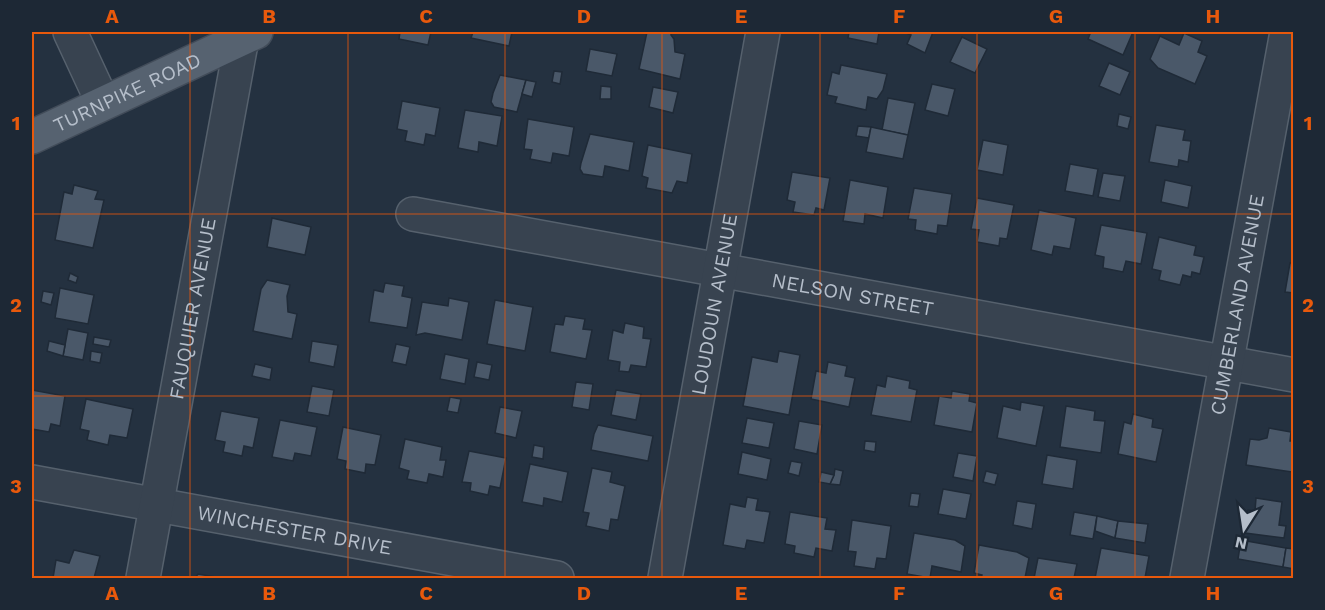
<svg xmlns="http://www.w3.org/2000/svg" width="1325" height="610" viewBox="0 0 1325 610" font-family="'Work Sans',sans-serif">
	<style>
		.building { fill: #4a5869; stroke: #1f2a37; stroke-width: 1.5 }
		.lines { fill: none; stroke-linecap: round; stroke-linejoin: round }
		.minor-casing { stroke: #56616d; stroke-width: 36 }
		.major-casing { stroke: #424c59; stroke-width: 36 }
		.minor { stroke: #384350; stroke-width: 33 }
		.major { stroke: #566270; stroke-width: 33 }
		.grid { fill: none; stroke: #e8590c; stroke-width: 1.5; stroke-opacity: 0.55 }
		.labels { text-anchor: middle; stroke-width: 4.5; stroke-linejoin: round; paint-order: stroke }
		.street-label { font-size: 20px; fill: #b5beca; stroke: #1d2835 }
		.neatline { fill: none; stroke: #e8590c; stroke-width: 2 }
		.grid-label { font-size: 20px; text-anchor: middle; font-weight: bold; fill: #e8590c }
	</style>
	<rect width="100%" height="100%" fill="#243140"/>
	<g class="building">
		<path d="M 400,32 L 431,32 L 428,45 L 399,39 Z"/>
		<path d="M 473,32 L 512,32 L 509,46 L 471,38 Z"/>
		<path d="M 647,32 L 671,32 L 671,35 L 674,39 L 675,52 L 685,54 L 680,79 L 639,69 Z"/>
		<path d="M 849,32 L 879,32 L 877,44 L 848,38 Z"/>
		<path d="M 904,32 L 933,32 L 925,53 L 907,44 L 911,35 Z"/>
		<path d="M 1083,32 L 1133,32 L 1123,55 L 1088,39 L 1090,34 Z"/>
		<path d="M 1184,33 L 1202,41 L 1198,52 L 1207,56 L 1195,84 L 1158,68 L 1150,59 L 1160,36 L 1179,45 Z"/>
		<path d="M 962,37 L 987,49 L 975,73 L 950,62 Z"/>
		<path d="M 590,49 L 617,54 L 612,76 L 586,71 Z"/>
		<path d="M 1109,63 L 1130,72 L 1120,95 L 1099,86 Z"/>
		<path d="M 841,65 L 887,74 L 883,90 L 877,99 L 868,97 L 866,110 L 835,103 L 837,97 L 827,95 L 832,72 L 839,74 Z"/>
		<path d="M 554,71 L 562,72 L 560,84 L 552,82 Z"/>
		<path d="M 500,75 L 526,80 L 517,112 L 494,107 L 491,102 L 493,93 Z"/>
		<path d="M 526,80 L 536,82 L 532,97 L 522,94 Z"/>
		<path d="M 932,84 L 955,89 L 948,116 L 925,110 Z"/>
		<path d="M 601,86 L 611,87 L 611,99 L 600,99 Z"/>
		<path d="M 653,87 L 678,92 L 673,113 L 649,107 Z"/>
		<path d="M 888,98 L 915,103 L 908,135 L 882,130 Z"/>
		<path d="M 402,101 L 440,108 L 435,136 L 426,134 L 424,145 L 405,141 L 407,131 L 397,129 Z"/>
		<path d="M 465,110 L 502,116 L 497,146 L 479,142 L 478,152 L 458,148 Z"/>
		<path d="M 1119,114 L 1131,117 L 1128,129 L 1117,126 Z"/>
		<path d="M 528,119 L 574,127 L 569,156 L 553,153 L 551,163 L 530,159 L 532,150 L 524,149 Z"/>
		<path d="M 1156,125 L 1185,130 L 1183,140 L 1191,141 L 1188,162 L 1179,160 L 1178,167 L 1149,162 Z"/>
		<path d="M 858,126 L 871,127 L 869,138 L 856,136 Z"/>
		<path d="M 871,127 L 908,135 L 903,159 L 866,152 Z"/>
		<path d="M 590,134 L 634,142 L 629,171 L 605,166 L 603,177 L 583,174 L 580,169 L 581,163 Z"/>
		<path d="M 983,140 L 1008,145 L 1003,175 L 977,170 Z"/>
		<path d="M 648,145 L 692,154 L 687,183 L 677,181 L 672,193 L 646,188 L 648,178 L 642,176 Z"/>
		<path d="M 1070,164 L 1098,169 L 1093,196 L 1065,191 Z"/>
		<path d="M 792,172 L 830,178 L 824,210 L 816,208 L 814,215 L 793,212 L 795,202 L 787,200 Z"/>
		<path d="M 1103,173 L 1125,176 L 1120,201 L 1098,197 Z"/>
		<path d="M 850,180 L 888,187 L 883,218 L 865,214 L 864,224 L 843,221 Z"/>
		<path d="M 1165,180 L 1192,186 L 1188,208 L 1161,202 Z"/>
		<path d="M 74,185 L 98,191 L 95,199 L 104,200 L 93,248 L 55,240 L 64,192 L 72,194 Z"/>
		<path d="M 914,188 L 952,194 L 947,226 L 938,225 L 937,234 L 915,230 L 916,220 L 908,219 Z"/>
		<path d="M 977,198 L 1014,205 L 1007,239 L 1000,238 L 999,246 L 977,242 L 979,230 L 971,229 Z"/>
		<path d="M 1039,210 L 1076,218 L 1070,249 L 1054,246 L 1052,255 L 1031,250 Z"/>
		<path d="M 272,218 L 311,227 L 305,255 L 267,247 Z"/>
		<path d="M 1101,225 L 1147,233 L 1141,264 L 1126,261 L 1123,272 L 1103,268 L 1104,257 L 1095,255 Z"/>
		<path d="M 1159,237 L 1196,246 L 1194,255 L 1204,257 L 1200,274 L 1192,272 L 1191,277 L 1183,275 L 1180,285 L 1159,280 L 1161,271 L 1152,269 Z"/>
		<path d="M 1290,263 L 1294,263 L 1294,293 L 1285,292 Z"/>
		<path d="M 70,273 L 78,277 L 76,283 L 68,280 Z"/>
		<path d="M 267,280 L 290,285 L 287,296 L 288,312 L 297,314 L 292,339 L 253,331 L 261,289 Z"/>
		<path d="M 385,283 L 404,286 L 402,296 L 412,298 L 407,328 L 369,322 L 374,290 L 383,292 Z"/>
		<path d="M 60,288 L 94,295 L 88,324 L 55,318 Z"/>
		<path d="M 43,291 L 54,293 L 51,305 L 41,302 Z"/>
		<path d="M 449,298 L 469,302 L 462,340 L 425,333 L 416,335 L 422,302 L 448,306 Z"/>
		<path d="M 495,300 L 533,307 L 525,351 L 487,344 Z"/>
		<path d="M 565,316 L 585,319 L 583,329 L 592,330 L 586,359 L 550,352 L 555,324 L 563,325 Z"/>
		<path d="M 625,323 L 644,327 L 643,338 L 651,339 L 646,367 L 631,365 L 629,372 L 619,371 L 620,362 L 608,360 L 613,330 L 623,333 Z"/>
		<path d="M 68,329 L 88,333 L 83,360 L 63,356 Z"/>
		<path d="M 94,337 L 111,340 L 109,347 L 93,344 Z"/>
		<path d="M 49,341 L 65,345 L 63,356 L 47,351 Z"/>
		<path d="M 312,341 L 338,345 L 334,367 L 309,362 Z"/>
		<path d="M 396,344 L 410,347 L 406,365 L 392,362 Z"/>
		<path d="M 91,351 L 102,353 L 100,363 L 90,361 Z"/>
		<path d="M 779,351 L 800,355 L 789,415 L 743,406 L 752,357 L 777,362 Z"/>
		<path d="M 445,354 L 469,359 L 465,384 L 440,379 Z"/>
		<path d="M 477,362 L 492,365 L 489,380 L 474,377 Z"/>
		<path d="M 828,362 L 847,366 L 845,376 L 855,378 L 849,407 L 811,399 L 816,371 L 826,373 Z"/>
		<path d="M 255,364 L 272,368 L 270,380 L 252,376 Z"/>
		<path d="M 887,376 L 910,381 L 909,388 L 917,390 L 911,422 L 871,415 L 877,385 L 885,387 Z"/>
		<path d="M 576,382 L 593,384 L 589,410 L 572,407 Z"/>
		<path d="M 312,386 L 334,390 L 329,416 L 307,412 Z"/>
		<path d="M 32,390 L 65,396 L 60,426 L 51,424 L 49,432 L 32,429 Z"/>
		<path d="M 616,390 L 641,394 L 636,420 L 611,415 Z"/>
		<path d="M 952,391 L 970,394 L 969,401 L 977,403 L 972,432 L 934,425 L 939,396 L 951,398 Z"/>
		<path d="M 450,397 L 461,399 L 458,413 L 447,411 Z"/>
		<path d="M 86,399 L 133,409 L 127,438 L 110,435 L 108,445 L 87,440 L 89,431 L 80,429 Z"/>
		<path d="M 1021,402 L 1044,406 L 1036,446 L 997,438 L 1003,406 L 1020,410 Z"/>
		<path d="M 1066,406 L 1095,411 L 1094,420 L 1105,421 L 1101,453 L 1060,447 Z"/>
		<path d="M 500,407 L 522,411 L 516,438 L 495,433 Z"/>
		<path d="M 221,411 L 259,418 L 253,448 L 244,446 L 242,456 L 223,452 L 225,442 L 215,440 Z"/>
		<path d="M 1133,414 L 1153,419 L 1152,427 L 1163,429 L 1156,462 L 1118,454 L 1124,422 L 1131,424 Z"/>
		<path d="M 747,418 L 774,423 L 769,448 L 742,443 Z"/>
		<path d="M 280,420 L 317,427 L 311,456 L 295,453 L 293,461 L 272,457 Z"/>
		<path d="M 799,421 L 822,425 L 817,454 L 794,449 Z"/>
		<path d="M 598,425 L 653,436 L 648,461 L 591,450 L 594,434 Z"/>
		<path d="M 343,427 L 381,435 L 375,465 L 366,464 L 365,473 L 345,469 L 346,461 L 337,459 Z"/>
		<path d="M 1269,428 L 1291,432 L 1290,441 L 1294,441 L 1294,461 L 1292,472 L 1246,465 L 1250,439 L 1259,440 L 1267,438 Z"/>
		<path d="M 405,439 L 442,447 L 440,460 L 446,460 L 443,477 L 429,474 L 427,483 L 407,479 L 409,471 L 399,468 Z"/>
		<path d="M 865,441 L 876,442 L 875,452 L 864,450 Z"/>
		<path d="M 534,445 L 544,447 L 543,459 L 532,457 Z"/>
		<path d="M 469,451 L 506,458 L 500,488 L 490,486 L 488,495 L 470,491 L 471,483 L 462,482 Z"/>
		<path d="M 742,452 L 771,459 L 767,480 L 738,474 Z"/>
		<path d="M 958,453 L 977,456 L 973,481 L 953,477 Z"/>
		<path d="M 1047,455 L 1077,460 L 1073,489 L 1042,484 Z"/>
		<path d="M 791,461 L 802,463 L 799,476 L 788,473 Z"/>
		<path d="M 530,464 L 568,472 L 562,502 L 544,498 L 543,506 L 522,502 Z"/>
		<path d="M 592,468 L 612,472 L 610,482 L 625,486 L 618,520 L 611,519 L 609,531 L 586,526 L 589,513 L 583,512 Z"/>
		<path d="M 835,469 L 843,471 L 840,485 L 830,484 L 834,475 Z"/>
		<path d="M 986,471 L 998,474 L 995,485 L 983,482 Z"/>
		<path d="M 821,472 L 834,475 L 830,484 L 819,482 Z"/>
		<path d="M 943,489 L 971,494 L 966,519 L 938,514 Z"/>
		<path d="M 911,493 L 920,494 L 918,507 L 909,506 Z"/>
		<path d="M 747,497 L 758,499 L 756,510 L 770,512 L 764,543 L 747,540 L 745,549 L 723,545 L 730,504 L 745,507 Z"/>
		<path d="M 1256,498 L 1282,502 L 1279,525 L 1286,526 L 1284,538 L 1245,533 L 1248,510 L 1255,511 Z"/>
		<path d="M 1017,501 L 1036,504 L 1032,529 L 1013,525 Z"/>
		<path d="M 790,512 L 827,518 L 825,529 L 836,530 L 832,551 L 816,548 L 814,557 L 794,553 L 795,546 L 785,544 Z"/>
		<path d="M 1074,512 L 1097,516 L 1093,539 L 1070,535 Z"/>
		<path d="M 1097,516 L 1118,521 L 1115,538 L 1095,531 Z"/>
		<path d="M 852,520 L 891,526 L 886,559 L 877,558 L 875,569 L 854,566 L 856,552 L 848,551 Z"/>
		<path d="M 1118,521 L 1148,524 L 1145,543 L 1115,538 Z"/>
		<path d="M 914,533 L 955,540 L 965,546 L 961,572 L 932,566 L 930,578 L 907,574 Z"/>
		<path d="M 1241,540 L 1286,548 L 1283,567 L 1238,559 Z"/>
		<path d="M 979,545 L 1017,552 L 1029,558 L 1025,578 L 981,578 L 982,575 L 974,573 Z"/>
		<path d="M 1101,548 L 1149,556 L 1145,578 L 1095,578 Z"/>
		<path d="M 1286,548 L 1294,549 L 1294,569 L 1283,567 Z"/>
		<path d="M 74,550 L 100,556 L 94,578 L 53,578 L 56,560 L 69,563 Z"/>
		<path d="M 1038,558 L 1077,564 L 1074,578 L 1034,578 Z"/>
		<path d="M 198,574 L 221,578 L 195,578 Z"/>
	</g>
	<g class="lines">
		<g class="minor-casing">
			<g id="minor">
				<path d="M 70,32 L 103,103"/>
				<path id="s1" d="M 413,214 L 1294,375"/>
				<path id="s2" d="M 32,482 L 557,578"/>
				<path id="s3" d="M 143,578 L 242,38"/>
				<path id="s4" d="M 665,578 L 763,32"/>
				<path id="s5" d="M 1187,578 L 1287,32"/>
			</g>
		</g>
		<g class="major-casing">
			<g id="major">
				<path id="s6" d="M 32,137 L 256,32"/>
			</g>
		</g>
		<use href="#minor" class="minor"/>
		<use href="#major" class="major"/>
	</g>
	<path class="grid" d="M 190,32 L 190,578M 348,32 L 348,578M 505,32 L 505,578M 662,32 L 662,578M 820,32 L 820,578M 977,32 L 977,578M 1135,32 L 1135,578M 32,214 L 1294,214M 32,396 L 1294,396"/>
	<g class="labels">
		<g class="street-label">
			<text dy="7" stroke="none"><textPath href="#s6" startOffset="105">TURNPIKE ROAD</textPath></text>
			<text dy="7" stroke="none"><textPath href="#s1" startOffset="447">NELSON STREET</textPath></text>
			<text dy="7" stroke="none"><textPath href="#s4" startOffset="278">LOUDOUN AVENUE</textPath></text>
			<text dy="7" stroke="none"><textPath href="#s5" startOffset="278">CUMBERLAND AVENUE</textPath></text>
			<text dy="7" stroke="none"><textPath href="#s3" startOffset="274">FAUQUIER AVENUE</textPath></text>
			<text dy="7" stroke="none"><textPath href="#s2" startOffset="267">WINCHESTER DRIVE</textPath></text>
		</g>
	</g>
	<rect width="1325" height="610" fill="none" stroke="#1d2835" stroke-width="66"/>
	<g transform="translate(1244 529) rotate(192)" stroke="#1d2835" stroke-width="4.5" paint-order="stroke">
	<path d="M0-4.5L10 22L0 15L-10 22Z" fill="#b5beca"/>
	<text y="-9" font-size="16" font-weight="bold" text-anchor="middle" fill="#b5beca">N</text>
	</g>
	<rect x="33" y="33" width="1259" height="544" class="neatline"/>
	<g class="grid-label">
		<text x="112" y="23">A</text>
		<text x="269" y="23">B</text>
		<text x="426" y="23">C</text>
		<text x="584" y="23">D</text>
		<text x="741" y="23">E</text>
		<text x="899" y="23">F</text>
		<text x="1056" y="23">G</text>
		<text x="1213" y="23">H</text>
		<text x="16" y="130">1</text>
		<text x="1308" y="130">1</text>
		<text x="16" y="312">2</text>
		<text x="1308" y="312">2</text>
		<text x="16" y="493">3</text>
		<text x="1308" y="493">3</text>
		<text x="112" y="600">A</text>
		<text x="269" y="600">B</text>
		<text x="426" y="600">C</text>
		<text x="584" y="600">D</text>
		<text x="741" y="600">E</text>
		<text x="899" y="600">F</text>
		<text x="1056" y="600">G</text>
		<text x="1213" y="600">H</text>
	</g>
</svg>
